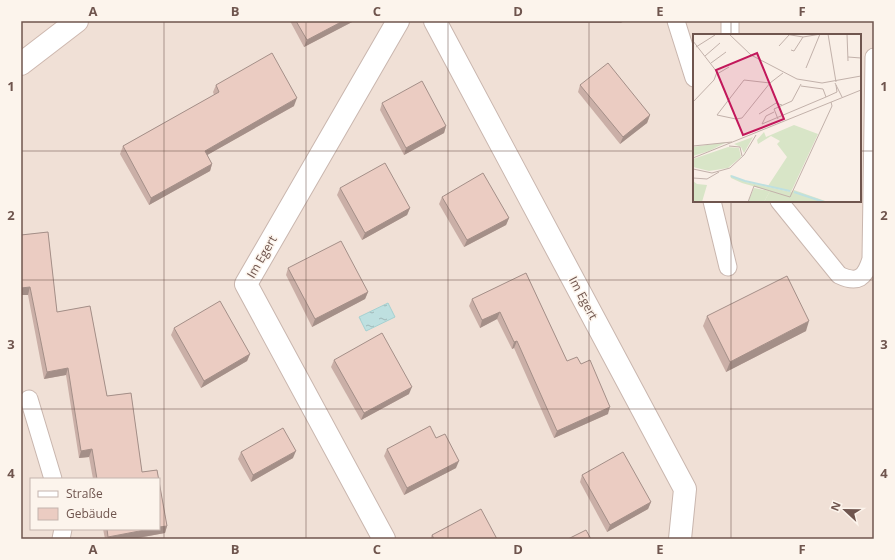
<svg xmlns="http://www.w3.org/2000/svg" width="895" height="560" viewBox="0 0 895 560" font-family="'Open Sans',sans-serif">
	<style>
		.residential { fill: #f0e0d6; fill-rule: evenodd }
		.water { fill: url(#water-ripples); stroke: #a5d1d1 }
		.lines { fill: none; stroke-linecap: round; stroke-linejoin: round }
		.lane-casing { stroke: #c9b6ae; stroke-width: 19 }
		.street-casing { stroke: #c9b6ae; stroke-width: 24 }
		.secondary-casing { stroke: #ceb8af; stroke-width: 24 }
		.lane { stroke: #fff; stroke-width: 17 }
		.street { stroke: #fff; stroke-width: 22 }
		.secondary { stroke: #fff; stroke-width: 22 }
		.wall { fill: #caafa7 }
		.shaded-wall { fill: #a48f88 }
		.building { fill: #ebccc2; stroke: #a48f88 }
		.grid { fill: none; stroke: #6f554e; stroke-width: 1; stroke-opacity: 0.55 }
		.labels { text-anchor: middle; stroke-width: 3; stroke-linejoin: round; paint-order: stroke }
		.street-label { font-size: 12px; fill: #6f554e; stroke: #fcf4ec }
		.inset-river { fill: none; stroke: #bee0e0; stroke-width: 2 }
		.inset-road { fill: none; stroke: #c2b1aa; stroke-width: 1 }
		.view { fill: #c2185b; fill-opacity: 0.15; stroke: #c2185b; stroke-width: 2 }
		.inset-edge { fill: none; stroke: #6f554e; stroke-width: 2 }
		.neatline { fill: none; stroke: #6f554e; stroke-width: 1.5 }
		.grid-label { font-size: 13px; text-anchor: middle; font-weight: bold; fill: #6f554e }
	</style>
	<defs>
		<pattern id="water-ripples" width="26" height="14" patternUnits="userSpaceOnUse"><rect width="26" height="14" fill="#bee0e0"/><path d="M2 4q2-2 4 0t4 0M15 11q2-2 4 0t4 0" fill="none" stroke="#9fb8b8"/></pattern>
	</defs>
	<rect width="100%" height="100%" fill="#f9efe7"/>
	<path class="residential" d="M 21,21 L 874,21 L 874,539 L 21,539 ZM 694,35 L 860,35 L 860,201 L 694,201 ZM 31,479 L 159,479 L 159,529 L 31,529 Z"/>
	<path class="water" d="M 388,303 L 395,317 L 366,331 L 359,317 Z"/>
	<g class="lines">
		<g class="lane-casing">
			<g id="lane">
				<path d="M 676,21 L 694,78"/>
				<path d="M 730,21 L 730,35"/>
				<path d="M 712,201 L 728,267"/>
				<path d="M 779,201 L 839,275 C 858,284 865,278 871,259 L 874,57"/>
				<path d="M 29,399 L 53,479"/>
				<path d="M 61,539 L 63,529"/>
			</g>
		</g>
		<g class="street-casing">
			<g id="street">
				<path d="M 435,21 L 685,489 L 680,539"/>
				<path d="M 384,539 L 246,284 L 398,21"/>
			</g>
		</g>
		<g class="secondary-casing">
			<path id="secondary" d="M 21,64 L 77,21"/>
		</g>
		<use href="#lane" class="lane"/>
		<use href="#street" class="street"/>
		<use href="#secondary" class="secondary"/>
	</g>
	<g class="wall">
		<path d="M 290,21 L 354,21 L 304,47 Z"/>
		<path d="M 216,85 L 294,106 L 207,155 L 212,164 L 210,171 L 149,205 L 120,154 L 123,146 L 214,95 L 213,92 Z"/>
		<path d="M 580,85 L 650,115 L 647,123 L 620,144 L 578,92 Z"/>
		<path d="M 382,103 L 446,126 L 444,133 L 404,155 L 380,110 Z"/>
		<path d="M 340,188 L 410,208 L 407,215 L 362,240 L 337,195 Z"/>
		<path d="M 442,197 L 509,218 L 506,225 L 464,247 L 439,204 Z"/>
		<path d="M 48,232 L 57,312 L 90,306 L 107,396 L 131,393 L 142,472 L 157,470 L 167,526 L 165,533 L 132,539 L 105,539 L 103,529 L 159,529 L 159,479 L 93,479 L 89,457 L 79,458 L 66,375 L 44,379 L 28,295 L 21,295 L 21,235 Z"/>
		<path d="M 288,268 L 368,292 L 365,299 L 312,327 L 286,275 Z"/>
		<path d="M 526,273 L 567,361 L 608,414 L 554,438 L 514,348 L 512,349 L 497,319 L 480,328 L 469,306 L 472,299 Z"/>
		<path d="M 707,316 L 806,331 L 726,372 L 703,326 Z"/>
		<path d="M 174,328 L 250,354 L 247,361 L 201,388 L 171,335 Z"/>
		<path d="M 334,360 L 409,394 L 361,420 L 331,367 Z"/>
		<path d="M 436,438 L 456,468 L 404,495 L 384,456 L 387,449 Z"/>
		<path d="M 241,452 L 293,458 L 251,482 L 238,459 Z"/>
		<path d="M 582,475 L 651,502 L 648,509 L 607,532 L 580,482 Z"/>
		<path d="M 432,535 L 497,539 L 430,539 Z"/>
	</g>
	<g class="shaded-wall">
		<path d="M 343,21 L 354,21 L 304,47 L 307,40 Z"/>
		<path d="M 490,21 L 624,21 L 621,23 L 490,23 Z"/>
		<path d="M 297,98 L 294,106 L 202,158 L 205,151 Z"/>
		<path d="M 650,115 L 647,123 L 620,144 L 623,137 Z"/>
		<path d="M 446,126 L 444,133 L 404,155 L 406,148 Z"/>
		<path d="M 212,164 L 210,171 L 149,205 L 151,198 Z"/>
		<path d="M 410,208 L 407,215 L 362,240 L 365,233 Z"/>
		<path d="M 509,218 L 506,225 L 464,247 L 467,240 Z"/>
		<path d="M 30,287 L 28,295 L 21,295 L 21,288 Z"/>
		<path d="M 368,292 L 365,299 L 312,327 L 315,319 Z"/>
		<path d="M 500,312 L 497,319 L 480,328 L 482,320 Z"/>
		<path d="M 809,321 L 806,331 L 726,372 L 730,362 Z"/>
		<path d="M 517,341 L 514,348 L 512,349 L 514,342 Z"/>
		<path d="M 250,354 L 247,361 L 201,388 L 204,381 Z"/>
		<path d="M 68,368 L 66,375 L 44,379 L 47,372 Z"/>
		<path d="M 412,387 L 409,394 L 361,420 L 364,413 Z"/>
		<path d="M 610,407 L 608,414 L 554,438 L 557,431 Z"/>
		<path d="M 92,449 L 89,457 L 79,458 L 81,451 Z"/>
		<path d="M 296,451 L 293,458 L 251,482 L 253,475 Z"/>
		<path d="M 459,461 L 456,468 L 404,495 L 407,488 Z"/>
		<path d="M 651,502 L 648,509 L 607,532 L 610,525 Z"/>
		<path d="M 167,526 L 165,533 L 132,539 L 107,539 L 108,537 L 150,529 L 159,529 L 159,527 Z"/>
	</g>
	<g class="building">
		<path d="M 296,21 L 343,21 L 307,40 Z"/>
		<path d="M 272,53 L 297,98 L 205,151 L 212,164 L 151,198 L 123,146 L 219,92 L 216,85 Z"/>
		<path d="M 608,63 L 650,115 L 623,137 L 580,85 Z"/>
		<path d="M 422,81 L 446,126 L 406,148 L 382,103 Z"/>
		<path d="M 385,163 L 410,208 L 365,233 L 340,188 Z"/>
		<path d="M 483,173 L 509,218 L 467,240 L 442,197 Z"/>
		<path d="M 48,232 L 57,312 L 90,306 L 107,396 L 131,393 L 142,472 L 157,470 L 167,526 L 159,527 L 159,479 L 97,479 L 92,449 L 81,451 L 68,368 L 47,372 L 30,287 L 21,288 L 21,235 Z"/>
		<path d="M 341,241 L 368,292 L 315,319 L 288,268 Z"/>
		<path d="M 526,273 L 567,361 L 577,357 L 581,364 L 590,360 L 610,407 L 557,431 L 517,341 L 514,342 L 500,312 L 482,320 L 472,299 Z"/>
		<path d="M 787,276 L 809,321 L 730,362 L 707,316 Z"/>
		<path d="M 220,301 L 250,354 L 204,381 L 174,328 Z"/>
		<path d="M 382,333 L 412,387 L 364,413 L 334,360 Z"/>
		<path d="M 430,426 L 436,438 L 445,434 L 459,461 L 407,488 L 387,449 Z"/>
		<path d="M 283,428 L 296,451 L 253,475 L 241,452 Z"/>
		<path d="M 623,452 L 651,502 L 610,525 L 582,475 Z"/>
		<path d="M 481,509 L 497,539 L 434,539 L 432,535 Z"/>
		<path d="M 107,529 L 150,529 L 108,537 Z"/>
		<path d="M 586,530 L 591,539 L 568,539 Z"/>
	</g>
	<path class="grid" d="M 164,21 L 164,539M 306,21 L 306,539M 448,21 L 448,539M 589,21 L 589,539M 731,21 L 731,35M 21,151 L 694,151M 860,151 L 874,151M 731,201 L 731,539M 21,280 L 874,280M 21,409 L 874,409"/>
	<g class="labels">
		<g class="street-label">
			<text transform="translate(262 257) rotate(-60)" y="4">Im Egert</text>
			<text transform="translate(583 298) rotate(62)" y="4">Im Egert</text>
		</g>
	</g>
	<g transform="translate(693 34)">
		<rect width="168" height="168" fill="#f9efe7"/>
		<path d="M 101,91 L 125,100 L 98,158 L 75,152 L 94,123 L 84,110 L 87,107 L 78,102 L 65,110 L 64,106 L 71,98 L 73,103 ZM 60,103 L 51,119 L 48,113 L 41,110 ZM 34,108 L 16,117 L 0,122 L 0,113 ZM 35,113 L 46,114 L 48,123 L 35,134 L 16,137 L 0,133 L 0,125 ZM 0,147 L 4,150 L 14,151 L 9,168 L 0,168 ZM 61,154 L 77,157 L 71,168 L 55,168 Z" fill="#d8e5c7"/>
		<path d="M 37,141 L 53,148 L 98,158 L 101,156 L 135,168 L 71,168 L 77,157 L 49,149 L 38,144 Z" fill="#d8e5c7"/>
		<path class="inset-river" d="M 38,142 L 52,147 L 97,157M 101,158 L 131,168"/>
		<path class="inset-road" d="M 36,0 L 58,21 L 104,45 L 129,49 L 168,42M 92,0 L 110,3 L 128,0M 135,0 L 143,48M 154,0 L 155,27M 0,7 L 24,38 L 21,46 L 0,68M 86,12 L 96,1M 3,13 L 22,1M 98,16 L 101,17 L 110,3M 12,22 L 27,9M 155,23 L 168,24M 18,29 L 33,18M 113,34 L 127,0M 24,40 L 36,33M 77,49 L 49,84 L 43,85 L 24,81 L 51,46 L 77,49 L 90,39M 142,49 L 149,63M 133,63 L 144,58 L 143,51M 81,78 L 73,82 L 69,90 L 133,63 L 130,55 L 108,52M 66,80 L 83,69 L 89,71M 85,85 L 81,75 L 99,67 L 108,50M 0,112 L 39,108M 36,112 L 47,113 L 49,122M 0,124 L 168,56M 0,135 L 19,139 L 37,134 L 51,121 L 63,101M 0,144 L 14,145 L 26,138M 55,168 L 61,152 L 97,163 L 139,72 L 138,68"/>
		<path class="view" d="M 64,19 L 91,85 L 50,101 L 23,36 Z"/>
		<rect width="168" height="168" class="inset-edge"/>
	</g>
	<rect width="895" height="560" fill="none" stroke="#fcf4ec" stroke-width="44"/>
	<rect x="30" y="478" width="130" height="52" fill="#fcf4ec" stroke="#c4b4ad"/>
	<rect x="38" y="491" width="20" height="6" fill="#ffffff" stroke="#c4b4ad"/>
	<text x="66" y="498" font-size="12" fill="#6f554e">Straße</text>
	<rect x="38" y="508" width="20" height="12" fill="#ebccc2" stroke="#c4b4ad"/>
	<text x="66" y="518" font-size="12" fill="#6f554e">Gebäude</text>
	<g transform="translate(845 510) rotate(292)" stroke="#fcf4ec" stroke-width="3" paint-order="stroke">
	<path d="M0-3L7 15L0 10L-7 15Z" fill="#6f554e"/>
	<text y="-6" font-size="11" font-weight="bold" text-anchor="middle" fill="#6f554e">N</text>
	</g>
	<rect x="22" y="22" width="851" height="516" class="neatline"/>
	<g class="grid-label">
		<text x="93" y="16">A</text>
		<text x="235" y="16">B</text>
		<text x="377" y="16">C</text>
		<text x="518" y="16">D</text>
		<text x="660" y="16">E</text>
		<text x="802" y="16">F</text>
		<text x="11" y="91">1</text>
		<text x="884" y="91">1</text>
		<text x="11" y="220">2</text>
		<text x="884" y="220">2</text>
		<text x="11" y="349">3</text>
		<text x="884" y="349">3</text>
		<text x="11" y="478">4</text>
		<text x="884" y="478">4</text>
		<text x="93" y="554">A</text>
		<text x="235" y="554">B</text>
		<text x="377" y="554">C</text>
		<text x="518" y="554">D</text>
		<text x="660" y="554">E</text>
		<text x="802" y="554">F</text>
	</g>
</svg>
